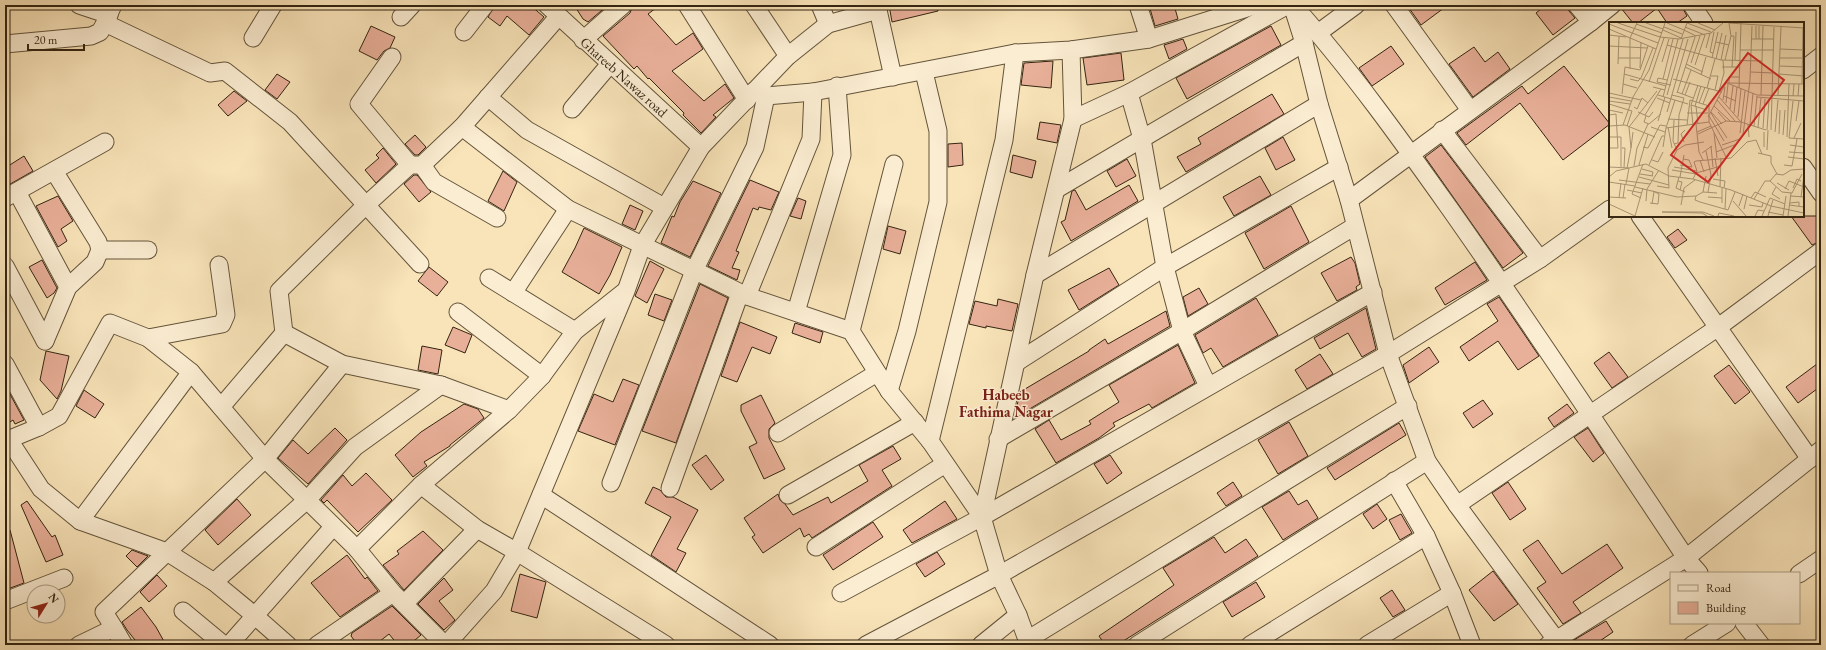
<svg xmlns="http://www.w3.org/2000/svg" width="1826" height="650" viewBox="0 0 1826 650" font-family="'EB Garamond',serif">
	<style>
		.building { fill: #e9b099; stroke: #332411 }
		.lines { fill: none; stroke-linecap: round; stroke-linejoin: round }
		.street-casing { stroke: #64543b; stroke-width: 19 }
		.street { stroke: #fbedd2; stroke-width: 17 }
		.labels { text-anchor: middle; stroke-width: 3; stroke-linejoin: round; paint-order: stroke }
		.street-label { font-size: 14px; fill: #332411; stroke: #fbedd2 }
		.neighbourhood-label { font-size: 15px; font-weight: bold; fill: #7a1f14; stroke: #fbedd2 }
		.inset-road { fill: none; stroke: #aa9776; stroke-width: 1 }
		.view { fill: #d62828; fill-opacity: 0.15; stroke: #d62828; stroke-width: 2 }
		.inset-edge { fill: none; stroke: #332411; stroke-width: 2 }
	</style>
	<rect width="100%" height="100%" fill="#f9e4b9"/>
	<filter id="stains"><feTurbulence type="fractalNoise" baseFrequency=".005" numOctaves="4"/><feColorMatrix values="0 0 0 0 .2 0 0 0 0 .09 0 0 0 0 .02 0 0 0 .5 -.17"/></filter>
	<radialGradient id="worn" r=".72"><stop offset=".6" stop-color="#630" stop-opacity="0"/><stop offset="1" stop-color="#630" stop-opacity=".3"/></radialGradient>
	<g class="building">
		<path d="M 495,5 L 530,5 L 544,17 L 529,35 L 507,16 L 500,26 L 488,17 Z"/>
		<path d="M 574,5 L 608,5 L 588,22 L 583,19 Z"/>
		<path d="M 633,5 L 660,5 L 648,14 L 676,45 L 693,33 L 703,49 L 672,71 L 704,101 L 725,84 L 734,98 L 713,115 L 716,117 L 701,133 L 683,115 L 684,113 L 649,78 L 648,79 L 637,66 L 634,69 L 603,36 L 630,13 Z"/>
		<path d="M 889,5 L 937,5 L 938,11 L 892,22 Z"/>
		<path d="M 1149,5 L 1174,5 L 1178,19 L 1155,26 Z"/>
		<path d="M 1413,5 L 1448,5 L 1421,25 L 1409,8 Z"/>
		<path d="M 1546,5 L 1567,5 L 1569,11 L 1575,18 L 1553,35 L 1536,13 Z"/>
		<path d="M 1622,5 L 1681,5 L 1687,16 L 1677,23 L 1667,23 L 1657,8 L 1638,23 L 1633,23 L 1621,8 Z"/>
		<path d="M 371,26 L 395,37 L 390,48 L 384,51 L 377,60 L 359,51 Z"/>
		<path d="M 1271,26 L 1281,45 L 1187,99 L 1176,78 Z"/>
		<path d="M 1183,39 L 1187,49 L 1169,59 L 1164,45 Z"/>
		<path d="M 1391,46 L 1404,64 L 1372,86 L 1359,68 Z"/>
		<path d="M 1474,47 L 1485,62 L 1498,52 L 1510,69 L 1473,97 L 1449,64 Z"/>
		<path d="M 1121,53 L 1124,80 L 1087,85 L 1083,58 Z"/>
		<path d="M 1053,61 L 1051,88 L 1021,85 L 1024,63 Z"/>
		<path d="M 1564,66 L 1610,124 L 1563,160 L 1520,103 L 1466,145 L 1457,133 L 1522,86 L 1528,94 Z"/>
		<path d="M 277,74 L 290,82 L 277,99 L 265,90 Z"/>
		<path d="M 234,91 L 247,101 L 228,116 L 218,105 Z"/>
		<path d="M 1272,94 L 1284,114 L 1186,172 L 1177,157 L 1201,144 L 1198,138 Z"/>
		<path d="M 1040,122 L 1061,125 L 1057,143 L 1037,139 Z"/>
		<path d="M 415,135 L 426,147 L 418,155 L 415,155 L 405,144 Z"/>
		<path d="M 1283,137 L 1295,160 L 1276,170 L 1265,148 Z"/>
		<path d="M 962,143 L 963,165 L 948,167 L 948,144 Z"/>
		<path d="M 1441,145 L 1523,253 L 1503,268 L 1425,157 Z"/>
		<path d="M 383,148 L 396,164 L 376,183 L 365,170 L 379,158 L 376,155 Z"/>
		<path d="M 1013,155 L 1036,161 L 1032,178 L 1010,172 Z"/>
		<path d="M 24,156 L 33,171 L 5,187 L 5,168 Z"/>
		<path d="M 1127,159 L 1136,176 L 1116,187 L 1107,171 Z"/>
		<path d="M 503,171 L 517,182 L 504,211 L 488,201 Z"/>
		<path d="M 414,175 L 417,175 L 431,192 L 419,202 L 404,184 Z"/>
		<path d="M 1260,176 L 1271,195 L 1234,216 L 1223,197 Z"/>
		<path d="M 750,180 L 779,192 L 771,210 L 759,207 L 758,210 L 753,208 L 736,251 L 739,252 L 732,268 L 740,270 L 737,280 L 708,266 Z"/>
		<path d="M 693,181 L 721,193 L 690,257 L 661,243 L 672,216 L 674,217 L 680,202 Z"/>
		<path d="M 1129,185 L 1138,201 L 1071,241 L 1061,222 L 1065,220 L 1072,191 L 1075,190 L 1086,210 Z"/>
		<path d="M 58,196 L 73,221 L 61,229 L 67,241 L 58,247 L 36,206 Z"/>
		<path d="M 798,198 L 806,201 L 801,219 L 790,216 Z"/>
		<path d="M 630,205 L 643,211 L 635,230 L 622,224 Z"/>
		<path d="M 1291,206 L 1309,242 L 1264,269 L 1245,233 Z"/>
		<path d="M 1791,216 L 1821,216 L 1821,241 L 1812,245 Z"/>
		<path d="M 888,226 L 906,231 L 900,254 L 883,249 Z"/>
		<path d="M 584,228 L 622,247 L 610,275 L 599,294 L 562,272 L 575,248 Z"/>
		<path d="M 1678,229 L 1687,240 L 1675,248 L 1667,237 Z"/>
		<path d="M 1351,257 L 1355,263 L 1360,284 L 1356,287 L 1357,290 L 1337,301 L 1321,273 Z"/>
		<path d="M 42,260 L 57,288 L 54,293 L 47,298 L 29,267 Z"/>
		<path d="M 650,261 L 664,269 L 647,303 L 635,296 Z"/>
		<path d="M 1475,262 L 1487,280 L 1445,305 L 1435,288 Z"/>
		<path d="M 429,267 L 448,282 L 437,296 L 418,281 Z"/>
		<path d="M 1109,268 L 1119,285 L 1079,310 L 1068,290 Z"/>
		<path d="M 700,284 L 728,298 L 676,443 L 642,431 Z"/>
		<path d="M 1199,288 L 1208,304 L 1188,316 L 1183,297 Z"/>
		<path d="M 655,294 L 672,300 L 664,321 L 648,315 Z"/>
		<path d="M 1499,297 L 1539,356 L 1518,370 L 1498,341 L 1469,361 L 1460,347 L 1498,321 L 1487,304 Z"/>
		<path d="M 1256,298 L 1278,335 L 1223,367 L 1211,348 L 1203,353 L 1195,335 Z"/>
		<path d="M 998,299 L 1018,304 L 1012,331 L 986,326 L 986,328 L 969,324 L 975,301 L 997,306 Z"/>
		<path d="M 1366,308 L 1376,349 L 1362,357 L 1348,333 L 1320,349 L 1314,338 Z"/>
		<path d="M 1166,311 L 1170,326 L 1021,414 L 1017,406 L 1020,392 L 1089,351 L 1089,350 L 1105,339 L 1108,344 Z"/>
		<path d="M 740,322 L 777,337 L 770,354 L 752,347 L 737,382 L 721,376 Z"/>
		<path d="M 795,323 L 823,332 L 820,343 L 792,333 Z"/>
		<path d="M 453,327 L 472,335 L 465,353 L 445,345 Z"/>
		<path d="M 1178,345 L 1195,383 L 1152,408 L 1149,404 L 1113,423 L 1115,426 L 1099,438 L 1056,463 L 1035,429 L 1049,420 L 1061,440 L 1091,424 L 1089,421 L 1119,402 L 1109,385 Z"/>
		<path d="M 422,346 L 442,350 L 438,374 L 418,370 Z"/>
		<path d="M 1429,347 L 1439,362 L 1409,383 L 1403,365 Z"/>
		<path d="M 46,351 L 69,356 L 61,391 L 57,399 L 40,380 Z"/>
		<path d="M 1609,352 L 1628,377 L 1612,388 L 1594,363 Z"/>
		<path d="M 1320,354 L 1333,374 L 1307,389 L 1295,370 Z"/>
		<path d="M 1821,361 L 1821,386 L 1798,403 L 1786,387 Z"/>
		<path d="M 1729,365 L 1750,392 L 1735,404 L 1714,376 Z"/>
		<path d="M 623,379 L 639,385 L 615,445 L 578,431 L 594,394 L 613,402 Z"/>
		<path d="M 5,385 L 24,420 L 15,424 L 13,420 L 5,425 Z"/>
		<path d="M 84,390 L 104,404 L 95,418 L 76,406 Z"/>
		<path d="M 761,395 L 775,423 L 769,429 L 769,438 L 785,469 L 764,479 L 749,447 L 757,443 L 741,411 L 741,405 Z"/>
		<path d="M 1483,400 L 1493,414 L 1473,428 L 1463,413 Z"/>
		<path d="M 464,404 L 478,409 L 484,418 L 450,445 L 450,446 L 424,462 L 427,466 L 413,477 L 395,455 L 421,432 Z"/>
		<path d="M 1567,404 L 1574,413 L 1554,427 L 1548,418 Z"/>
		<path d="M 1289,422 L 1308,456 L 1278,474 L 1258,440 Z"/>
		<path d="M 1399,423 L 1406,435 L 1335,480 L 1327,468 Z"/>
		<path d="M 335,428 L 347,440 L 308,484 L 278,458 L 293,440 L 308,454 Z"/>
		<path d="M 1588,428 L 1604,453 L 1593,462 L 1574,437 Z"/>
		<path d="M 893,446 L 901,459 L 882,470 L 892,486 L 812,538 L 809,534 L 804,537 L 800,528 L 763,553 L 752,537 L 755,535 L 744,518 L 778,494 L 780,500 L 785,504 L 793,515 L 828,497 L 831,503 L 868,481 L 859,465 Z"/>
		<path d="M 706,455 L 724,480 L 711,490 L 692,465 Z"/>
		<path d="M 1110,455 L 1122,473 L 1107,484 L 1094,464 Z"/>
		<path d="M 366,473 L 392,500 L 358,532 L 327,500 L 324,503 L 321,500 L 343,475 L 352,486 Z"/>
		<path d="M 1233,482 L 1242,496 L 1226,506 L 1217,493 Z"/>
		<path d="M 1508,482 L 1526,509 L 1510,520 L 1492,493 Z"/>
		<path d="M 653,487 L 660,490 L 666,497 L 673,497 L 698,510 L 677,549 L 686,553 L 676,572 L 651,555 L 671,517 L 645,503 Z"/>
		<path d="M 1289,491 L 1298,505 L 1307,500 L 1318,518 L 1283,540 L 1262,507 Z"/>
		<path d="M 237,499 L 251,515 L 218,545 L 205,530 Z"/>
		<path d="M 27,501 L 52,537 L 55,535 L 63,555 L 46,562 L 21,505 Z"/>
		<path d="M 945,501 L 957,519 L 912,543 L 903,530 Z"/>
		<path d="M 1377,504 L 1387,519 L 1373,529 L 1363,514 Z"/>
		<path d="M 1401,514 L 1412,533 L 1400,540 L 1389,520 Z"/>
		<path d="M 873,522 L 883,537 L 833,570 L 823,555 Z"/>
		<path d="M 10,530 L 24,583 L 5,590 L 5,531 Z"/>
		<path d="M 423,531 L 443,550 L 404,590 L 383,565 L 399,554 L 397,551 Z"/>
		<path d="M 1214,537 L 1225,553 L 1246,539 L 1258,556 L 1117,645 L 1105,645 L 1099,636 L 1174,585 L 1163,568 Z"/>
		<path d="M 1538,540 L 1562,574 L 1607,544 L 1623,568 L 1573,602 L 1581,613 L 1563,624 L 1537,588 L 1546,582 L 1523,550 Z"/>
		<path d="M 132,550 L 148,556 L 137,567 L 126,556 Z"/>
		<path d="M 937,552 L 945,564 L 925,577 L 916,564 Z"/>
		<path d="M 347,555 L 365,579 L 367,577 L 378,591 L 340,617 L 311,583 Z"/>
		<path d="M 1493,571 L 1518,604 L 1494,621 L 1469,590 Z"/>
		<path d="M 520,574 L 546,582 L 537,618 L 511,611 Z"/>
		<path d="M 157,575 L 167,586 L 149,602 L 140,592 Z"/>
		<path d="M 444,578 L 453,590 L 439,601 L 455,620 L 444,630 L 418,604 Z"/>
		<path d="M 1256,582 L 1265,597 L 1232,617 L 1223,602 Z"/>
		<path d="M 1392,590 L 1405,610 L 1393,617 L 1380,598 Z"/>
		<path d="M 392,606 L 421,635 L 409,645 L 398,645 L 389,634 L 375,645 L 358,645 L 351,636 L 352,633 Z"/>
		<path d="M 141,607 L 156,627 L 166,645 L 139,645 L 127,630 L 122,622 Z"/>
		<path d="M 1606,621 L 1613,632 L 1594,645 L 1578,645 L 1574,640 Z"/>
	</g>
	<g class="lines">
		<g class="street-casing">
			<g id="street">
				<path d="M 79,5 L 109,15"/>
				<path d="M 113,5 L 105,23 L 210,73 L 225,71 L 290,122 L 420,264"/>
				<path d="M 547,5 L 701,147"/>
				<path d="M 687,5 L 747,100"/>
				<path d="M 754,5 L 788,56"/>
				<path d="M 820,5 L 828,24"/>
				<path d="M 1138,5 L 1149,39"/>
				<path d="M 1292,5 L 1304,43 L 1319,104 L 1349,200 L 1388,354 L 1427,461 L 1457,505 L 1560,645"/>
				<path d="M 1394,5 L 1470,110"/>
				<path d="M 1577,5 L 1591,22"/>
				<path d="M 1692,5 L 1704,23"/>
				<path d="M 1295,7 C 1351,70 1401,140 1450,209 C 1531,324 1608,441 1686,558 L 1699,573"/>
				<path d="M 878,10 L 893,77"/>
				<path d="M 401,17 L 412,5"/>
				<path d="M 464,32 L 485,5"/>
				<path d="M 1318,33 L 1356,5"/>
				<path d="M 253,38 L 273,5"/>
				<path d="M 583,40 L 623,5"/>
				<path d="M 5,44 L 91,36 L 100,32 L 105,23"/>
				<path d="M 392,57 L 359,104 L 410,165"/>
				<path d="M 1803,70 L 1821,56"/>
				<path d="M 754,91 L 766,96 L 813,92 L 1015,53 L 1071,50 L 1149,39 L 1257,5"/>
				<path d="M 1129,93 L 1142,139 L 1165,267 L 1182,331 L 1208,386"/>
				<path d="M 488,97 L 527,130 L 664,207"/>
				<path d="M 572,109 L 610,64"/>
				<path d="M 1073,119 L 1129,93 L 1288,5"/>
				<path d="M 462,127 L 568,209 L 747,296 L 851,331 L 889,391 L 930,441 L 982,517 L 999,575 L 1018,615 L 1029,645"/>
				<path d="M 1442,130 L 1540,259"/>
				<path d="M 422,165 L 434,182 L 497,218"/>
				<path d="M 1803,167 L 1821,193"/>
				<path d="M 1057,189 L 1304,43"/>
				<path d="M 17,192 L 68,287"/>
				<path d="M 5,198 L 105,142"/>
				<path d="M 1349,200 L 1591,22 L 1612,5"/>
				<path d="M 1640,216 L 1810,459"/>
				<path d="M 100,250 L 148,250"/>
				<path d="M 5,266 L 45,341"/>
				<path d="M 1035,275 L 1319,104"/>
				<path d="M 489,278 L 575,331"/>
				<path d="M 513,293 L 568,209"/>
				<path d="M 747,296 L 811,139 L 813,92"/>
				<path d="M 458,312 L 542,376"/>
				<path d="M 796,312 L 842,155 L 837,86"/>
				<path d="M 851,331 L 894,164"/>
				<path d="M 284,333 L 342,364 L 441,385 L 509,410"/>
				<path d="M 148,338 L 222,324 L 226,315 L 219,265"/>
				<path d="M 45,341 L 68,287 L 95,262 L 100,250 L 98,242 L 54,171"/>
				<path d="M 1017,362 L 1165,267 L 1339,167"/>
				<path d="M 5,364 L 39,427"/>
				<path d="M 889,391 L 907,331 L 938,202 L 938,131 L 924,72"/>
				<path d="M 221,407 L 284,333 L 279,291 L 366,205 L 410,165 L 422,165 L 462,127 L 558,17"/>
				<path d="M 778,433 L 877,373"/>
				<path d="M 998,439 L 1182,331 L 1355,226"/>
				<path d="M 9,440 L 41,489 L 80,521 L 167,552 L 214,582 L 254,615 L 288,645"/>
				<path d="M 5,441 L 39,427 L 59,416 L 110,323 L 148,338 L 191,372 L 265,459 L 357,549 L 393,593 L 445,645"/>
				<path d="M 930,441 L 1004,140 L 1015,53"/>
				<path d="M 1394,481 L 1426,536 L 1452,593 L 1472,645"/>
				<path d="M 611,483 L 694,271 L 755,147 L 766,96"/>
				<path d="M 421,485 L 477,529 L 517,552 L 666,645"/>
				<path d="M 670,488 L 740,293"/>
				<path d="M 541,495 L 770,645"/>
				<path d="M 788,495 L 915,422"/>
				<path d="M 1457,505 L 1717,328 L 1821,251"/>
				<path d="M 982,517 L 1035,275 L 1073,119 L 1071,50"/>
				<path d="M 80,521 L 191,372"/>
				<path d="M 816,547 L 945,464"/>
				<path d="M 357,549 L 421,485 L 509,410 L 542,376 L 575,331 L 624,292"/>
				<path d="M 1799,574 L 1821,559"/>
				<path d="M 214,582 L 307,500 L 355,447 L 441,385"/>
				<path d="M 841,593 L 982,517 L 1373,292"/>
				<path d="M 5,601 L 64,578"/>
				<path d="M 404,604 L 477,529"/>
				<path d="M 183,611 L 224,645"/>
				<path d="M 1744,623 L 1761,645"/>
				<path d="M 114,628 L 124,645"/>
				<path d="M 1027,640 L 1408,406"/>
				<path d="M 79,645 L 114,628 L 104,612 L 265,459 L 342,364"/>
				<path d="M 229,645 L 333,527"/>
				<path d="M 317,645 L 393,593"/>
				<path d="M 446,645 L 494,591 L 517,552 L 626,291 L 642,246 L 701,147 L 788,56 L 828,24 L 878,10 L 876,5"/>
				<path d="M 866,645 L 999,575 L 1388,354 L 1540,259 L 1610,209"/>
				<path d="M 981,645 L 1018,615"/>
				<path d="M 1137,645 L 1427,461"/>
				<path d="M 1250,645 L 1426,536"/>
				<path d="M 1367,645 L 1452,593"/>
				<path d="M 1548,645 L 1686,558 L 1821,450"/>
				<path d="M 1692,645 L 1727,623"/>
			</g>
		</g>
		<use href="#street" class="street"/>
	</g>
	<g class="labels">
		<g class="street-label">
			<text transform="translate(624 77) rotate(42)" y="5">Ghareeb Nawaz road</text>
		</g>
		<g class="neighbourhood-label">
			<text x="1006" y="400">Habeeb<tspan x="1006" dy="17">Fathima Nagar</tspan></text>
		</g>
	</g>
	<g transform="translate(1609 22)">
		<rect width="195" height="195" fill="#f9e4b9"/>
		<path class="inset-road" d="M 9,1 L 51,15 L 70,17 L 102,11 L 114,1M 37,1 L 54,7M 58,1 L 75,8M 89,1 L 106,8M 120,1 L 195,6M 0,2 L 49,21M 27,2 L 53,11M 55,5 L 73,12M 76,5 L 96,13 L 86,43M 0,7 L 47,27M 54,8 L 72,16M 75,8 L 87,14M 0,13 L 17,15M 122,14 L 125,14 L 123,45M 72,17 L 78,1 L 102,10M 142,17 L 165,17M 147,17 L 147,4M 150,17 L 150,4M 107,20 L 120,23M 58,23 L 112,38 L 153,39M 0,24 L 38,26M 97,26 L 101,11M 171,27 L 195,28M 131,28 L 165,28M 104,31 L 101,30 L 105,10M 9,36 L 31,36M 103,36 L 109,10M 171,36 L 195,36M 107,37 L 113,11M 112,38 L 117,13M 116,38 L 122,14 L 120,1M 126,38 L 127,10M 53,40 L 60,17M 82,41 L 91,14M 9,42 L 10,14M 77,42 L 94,50M 171,44 L 195,45M 76,45 L 102,57M 113,45 L 130,45M 31,46 L 32,20M 21,47 L 21,16 L 28,1M 142,50 L 164,51M 15,52 L 57,64M 170,52 L 195,54M 92,53 L 97,35M 102,54 L 109,54 L 106,68M 21,57 L 29,59 L 32,56 L 44,26M 54,57 L 64,17M 64,57 L 113,70M 58,58 L 49,56 L 48,60 L 62,63M 40,60 L 55,16M 118,61 L 148,73 L 195,74M 120,61 L 120,55 L 130,55M 14,62 L 28,66M 193,62 L 194,6M 44,65 L 56,68M 98,66 L 106,37M 130,66 L 132,1M 110,69 L 115,51 L 114,38M 68,70 L 84,76M 0,71 L 32,78M 68,71 L 86,15M 13,72 L 16,45 L 31,48 L 39,24M 73,72 L 82,48M 49,73 L 79,82M 58,73 L 74,17M 63,73 L 75,76 L 70,93 L 69,121 L 65,122M 76,73 L 81,60M 152,73 L 154,4M 169,73 L 172,5M 115,74 L 127,79M 184,74 L 185,62M 189,74 L 190,62M 0,75 L 22,79M 54,75 L 69,17M 110,75 L 132,100M 148,75 L 195,79M 48,76 L 61,81M 108,78 L 126,99M 114,78 L 116,65M 0,79 L 21,82M 184,79 L 180,116 L 195,117M 90,81 L 96,65M 117,81 L 119,62M 0,82 L 23,89 L 18,104M 94,82 L 100,66M 82,83 L 98,88M 86,84 L 92,64M 87,84 L 89,102M 105,84 L 121,99M 25,85 L 28,87 L 33,76 L 39,81M 121,87 L 124,64M 0,88 L 14,91M 29,90 L 40,95 L 44,90M 58,90 L 79,17M 102,90 L 113,102M 109,90 L 117,99M 78,91 L 99,91M 102,91 L 110,104M 125,91 L 128,65M 0,93 L 7,92 L 9,126 L 0,126M 36,93 L 52,67M 37,94 L 35,100 L 40,102 L 52,92M 100,94 L 115,119M 99,95 L 117,61 L 195,62M 129,95 L 132,67M 59,97 L 78,98M 65,98 L 64,119 L 68,128 L 76,123 L 95,120M 49,99 L 56,75M 187,99 L 190,79M 87,102 L 90,130 L 94,138M 139,102 L 140,115M 141,102 L 144,71M 14,103 L 24,75 L 40,48 L 56,1M 78,103 L 81,78 L 100,84 L 100,100 L 117,135M 84,103 L 82,83 L 89,63M 0,104 L 16,103 L 46,115M 110,104 L 118,116M 145,104 L 148,74M 42,105 L 56,110M 59,105 L 63,126M 149,105 L 152,76M 57,106 L 100,100M 154,106 L 156,77M 158,108 L 160,78M 162,108 L 165,5M 88,110 L 102,104M 166,110 L 169,78M 105,111 L 108,136M 131,111 L 136,69M 89,112 L 117,99 L 132,100 L 157,108M 170,112 L 171,88M 134,113 L 141,58 L 143,4M 174,113 L 176,88M 0,115 L 12,115 L 12,145M 178,115 L 180,62M 185,116 L 192,101M 75,120 L 72,112 L 76,108M 113,123 L 131,117M 181,123 L 195,125M 102,124 L 104,145M 34,125 L 39,126 L 51,103 L 57,104M 54,125 L 57,106 L 66,78M 155,125 L 155,110M 13,126 L 16,126 L 15,146M 22,126 L 24,110M 158,128 L 159,108M 97,129 L 102,153 L 99,170M 107,130 L 128,122M 180,130 L 195,131M 93,131 L 103,124M 149,131 L 162,134 L 162,141 L 168,152M 179,135 L 195,137M 106,136 L 109,154M 74,137 L 80,138 L 83,145M 43,138 L 49,140 L 54,130M 91,138 L 95,150M 30,143 L 39,112M 40,143 L 53,114 L 55,114M 71,143 L 83,145M 175,143 L 183,144 L 188,117M 25,144 L 28,126 L 39,102M 0,145 L 20,146 L 17,162M 65,145 L 88,149M 18,146 L 22,126 L 20,105 L 48,69M 33,147 L 44,150 L 43,154M 63,148 L 87,152M 87,151 L 112,144M 31,152 L 44,154M 0,155 L 7,149 L 37,142 L 60,154 L 84,157 L 122,168 L 162,184 L 195,191M 30,155 L 60,163M 70,155 L 67,166 L 76,170M 71,155 L 75,133M 84,157 L 88,149 L 85,140 L 87,139 L 122,136 L 138,120 L 147,118 L 153,132M 104,157 L 116,159 L 115,166M 10,158 L 41,162M 69,159 L 73,160 L 71,168M 161,159 L 167,152 L 174,153 L 182,148 L 195,147M 0,160 L 26,164M 168,161 L 180,168M 48,164 L 60,166 L 59,146 L 68,128M 26,165 L 68,175 L 87,174 L 94,170 L 108,171M 111,165 L 112,136M 167,165 L 163,172 L 171,177M 184,166 L 188,157 L 192,159M 176,167 L 180,159 L 195,165M 18,168 L 33,171M 94,170 L 97,154M 87,174 L 86,178 L 91,180 L 119,188 L 126,170M 182,174 L 195,175M 0,175 L 17,176M 99,175 L 113,176M 192,175 L 195,154M 10,176 L 12,161M 14,176 L 16,162M 32,176 L 23,172 L 34,142M 142,176 L 146,170 L 157,175M 145,177 L 156,159 L 161,159 L 173,170 L 183,171 L 193,152M 37,179 L 38,167 L 50,148M 124,179 L 137,194M 41,181 L 49,182 L 50,172 L 44,169M 113,181 L 113,166M 181,181 L 190,180 L 190,184M 0,182 L 26,194M 43,182 L 45,170M 72,183 L 75,166 L 86,158M 140,183 L 153,185 L 154,181M 180,183 L 195,185M 130,184 L 134,172M 116,187 L 117,167M 135,187 L 138,174M 159,190 L 174,193M 26,194 L 34,166M 98,194 L 93,191 L 53,190 L 94,190 L 105,194M 109,194 L 110,191 L 125,194M 146,194 L 149,188 L 155,189M 153,194 L 161,176 L 176,182M 159,194 L 164,178M 174,194 L 177,174M 179,194 L 182,171"/>
		<path class="view" d="M 139,31 L 175,58 L 99,160 L 62,133 Z"/>
		<rect width="195" height="195" class="inset-edge"/>
	</g>
	<rect width="1826" height="650" fill="none" stroke="#f9e4b9" stroke-width="20"/>
	<rect x="6" y="6" width="1814" height="638" fill="none" stroke="#332411" stroke-width="2"/>
	<rect x="10" y="10" width="1806" height="630" fill="none" stroke="#332411"/>
	<rect x="1670" y="572" width="130" height="52" fill="#fbedd2" stroke="#ab9d85"/>
	<rect x="1678" y="585" width="20" height="6" fill="#fbedd2" stroke="#ab9d85"/>
	<text x="1706" y="592" font-size="12" fill="#332411">Road</text>
	<rect x="1678" y="602" width="20" height="12" fill="#e9b099" stroke="#ab9d85"/>
	<text x="1706" y="612" font-size="12" fill="#332411">Building</text>
	<g transform="translate(46 604) rotate(53)"><circle r="19" fill="#fbedd2" stroke="#ab9d85"/>
	<path d="M0-3L7 15L0 10L-7 15Z" fill="#8f2418"/>
	<text y="-6" font-size="11" font-weight="bold" text-anchor="middle" fill="#332411">N</text>
	</g>
	<path d="M28 44v6h56v-6" fill="none" stroke="#332411" stroke-width="2"/>
	<text x="34" y="44" font-size="12" fill="#332411" stroke="#fbedd2" stroke-width="3" paint-order="stroke">20 m</text>
	<rect width="100%" height="100%" filter="url(#stains)"/>
	<rect width="100%" height="100%" fill="url(#worn)"/>
</svg>
